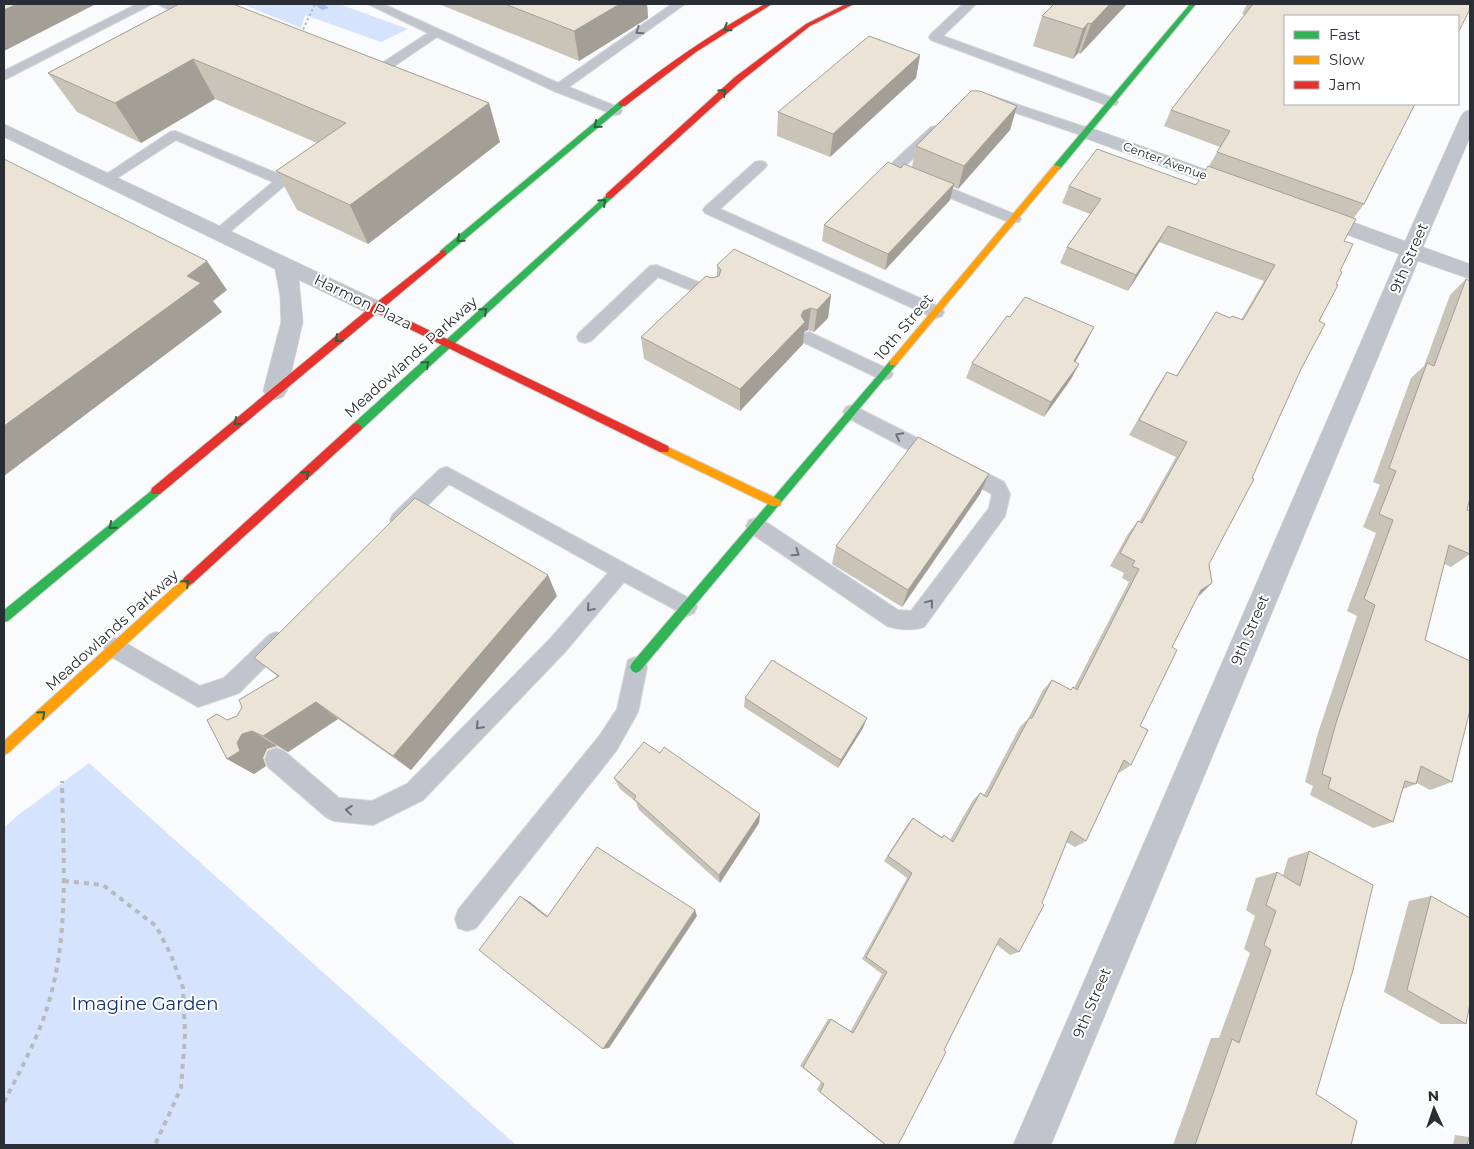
<svg xmlns="http://www.w3.org/2000/svg" width="1474" height="1149" viewBox="0 0 1474 1149" font-family="Montserrat,sans-serif">
	<style>
		.green { fill: #d5e3fd }
		.lines { fill: none; stroke-linecap: round; stroke-linejoin: round }
		.stream { fill: #aac0eb; fill-rule: evenodd }
		.lane-casing { stroke: #d4d6d8; stroke-width: 2 }
		.street-casing { stroke: #d4d6d8; stroke-width: 1 }
		.fast-casing { stroke: #d4d6d8; stroke-width: 2 }
		.slow-casing { stroke: #d4d6d8; stroke-width: 2 }
		.jam-casing { stroke: #d4d6d8; stroke-width: 2 }
		.path-far1 { stroke: #b7bac0; stroke-width: 2; stroke-dasharray: 2.5 2.5; stroke-linecap: butt }
		.path { stroke: #b7bac0; stroke-width: 4; stroke-dasharray: 5 5; stroke-linecap: butt }
		.lane { fill: #c0c5cd; fill-rule: evenodd }
		.street { fill: #c0c5cd; fill-rule: evenodd }
		.fast { fill: #30b455; fill-rule: evenodd }
		.slow { fill: #ff9f0a; fill-rule: evenodd }
		.jam { fill: #e5322d; fill-rule: evenodd }
		.wall { fill: #c9c3b8 }
		.shaded-wall { fill: #a49f96 }
		.building { fill: #eae3d6; stroke: #a49f96 }
		.oneway { stroke: #2c6341 }
		.oneway2 { stroke: #6d7179 }
		.labels { text-anchor: middle; stroke-width: 4; stroke-linejoin: round; paint-order: stroke }
		.far-street-label { font-size: 12px; fill: #292d34; stroke: #fff }
		.street-label { font-size: 15px; fill: #292d34; stroke: #fff }
		.near-park-label { font-size: 18px; fill: #122e74; stroke: #fff }
	</style>
	<rect width="100%" height="100%" fill="#f9fbfd"/>
	<g class="green">
		<path d="M 242,4 L 339,4 L 408,29 L 381,42 L 305,15 L 301,28 Z"/>
		<path d="M 89,763 L 516,1145 L 4,1145 L 4,828 L 17,816 Z"/>
	</g>
	<g class="lines">
		<path class="stream" d="M 314,4 L 323,4 L 329,8 L 322,10 Z"/>
		<g class="lane-casing">
			<g id="lane">
				<path d="M 137,4 L 152,4 L 4,80 L 4,71 Z"/>
				<path d="M 159,4 L 175,4 L 187,9 L 203,10 L 205,13 C 194,23 172,11 161,6 Z"/>
				<path d="M 368,4 L 383,4 L 558,83 L 672,4 L 685,4 L 569,87 L 620,108 L 622,111 L 620,114 L 615,115 L 554,91 L 437,37 L 384,73 L 380,74 L 360,67 L 358,64 L 364,60 L 379,65 L 428,33 Z"/>
				<path d="M 963,4 L 976,4 L 943,36 L 1116,99 L 1118,102 L 1116,105 L 1106,105 L 931,40 L 929,37 L 931,34 Z"/>
				<path d="M 992,96 L 1091,129 L 1093,132 L 1091,135 L 1081,135 L 987,103 L 985,100 L 987,97 Z"/>
				<path d="M 936,126 L 941,127 L 943,130 L 941,133 L 906,165 L 911,172 L 1019,216 L 1021,219 L 1019,222 L 1009,222 L 901,178 L 893,169 L 892,164 L 894,161 L 931,127 Z"/>
				<path d="M 175,131 L 288,178 L 290,181 L 225,236 L 215,236 L 212,233 L 215,230 L 273,182 L 176,140 L 111,182 L 101,182 L 99,179 L 170,132 Z"/>
				<path d="M 760,161 L 765,162 L 767,165 L 765,168 L 720,209 L 942,308 L 944,312 L 942,316 L 936,318 L 930,316 L 705,213 L 703,210 L 705,207 L 755,162 Z"/>
				<path d="M 656,265 L 718,290 L 720,294 L 718,298 L 712,299 L 658,277 L 591,341 L 585,343 L 579,341 L 577,337 L 579,333 L 650,266 Z"/>
				<path d="M 809,332 L 890,370 L 893,374 L 890,378 L 884,380 L 878,378 L 803,342 L 801,338 L 803,334 Z"/>
				<path d="M 852,405 L 1004,482 L 1010,494 L 1005,516 L 924,627 C 911,631 900,630 887,626 L 749,532 L 746,526 L 749,520 L 756,518 L 763,520 L 898,610 L 911,611 L 989,508 L 992,494 L 846,417 L 843,412 L 846,407 Z"/>
				<path d="M 447,467 L 694,601 L 697,607 L 694,613 L 687,616 L 624,582 L 564,653 L 423,800 L 373,825 L 334,821 L 326,817 L 268,767 L 265,759 L 268,751 L 276,748 L 284,751 L 339,798 L 372,801 L 407,784 L 550,639 L 608,573 L 449,484 L 407,526 L 400,528 L 393,526 L 390,520 L 393,514 L 440,469 Z"/>
				<path d="M 276,632 L 283,635 L 286,642 L 283,649 L 239,693 L 198,707 L 108,655 L 104,648 L 108,641 L 115,638 L 122,641 L 200,686 L 224,678 L 269,635 Z"/>
				<path d="M 636,657 L 644,660 L 647,667 L 638,712 L 616,751 L 476,928 L 467,931 L 458,928 L 455,919 L 458,910 L 600,735 L 617,709 L 628,660 Z"/>
			</g>
		</g>
		<g class="street-casing">
			<g id="street">
				<path d="M 1470,110 L 1470,137 L 1423,247 L 1470,264 L 1470,279 L 1418,261 L 1051,1145 L 1013,1145 L 1399,254 L 1310,221 L 1307,216 L 1310,211 L 1317,209 L 1405,241 L 1461,116 L 1464,112 Z"/>
				<path d="M 4,124 L 383,303 L 386,308 L 383,313 L 375,316 L 367,313 L 299,280 L 303,322 L 287,391 L 283,397 L 275,400 L 267,397 L 263,391 L 281,322 L 280,296 L 275,269 L 4,137 Z"/>
				<path d="M 1086,126 L 1243,183 L 1246,187 L 1243,191 L 1236,193 L 1229,191 L 1079,136 L 1077,132 L 1079,128 Z"/>
			</g>
		</g>
		<g class="fast-casing">
			<g id="fast">
				<path d="M 1190,4 L 1196,4 L 1060,169 L 1054,169 L 1054,165 Z"/>
				<path d="M 619,102 L 626,104 L 446,255 L 440,255 L 440,251 Z"/>
				<path d="M 609,193 L 613,196 L 612,198 L 361,430 L 353,430 L 352,427 L 353,424 Z"/>
				<path d="M 893,360 L 898,363 L 896,365 L 640,671 L 636,673 L 632,671 L 630,667 L 632,663 L 890,361 Z"/>
				<path d="M 156,487 L 161,491 L 160,494 L 8,621 L 4,622 L 4,610 Z"/>
			</g>
		</g>
		<g class="slow-casing">
			<g id="slow">
				<path d="M 1054,165 L 1061,167 L 896,365 L 890,365 L 890,361 Z"/>
				<path d="M 664,445 L 780,500 L 781,503 L 780,506 L 772,506 L 660,452 L 659,449 L 660,446 Z"/>
				<path d="M 189,575 L 193,577 L 195,580 L 193,583 L 8,753 L 4,755 L 4,741 L 185,577 Z"/>
			</g>
		</g>
		<g class="jam-casing">
			<g id="jam">
				<path d="M 765,4 L 772,4 L 696,52 L 625,106 L 619,106 L 619,102 C 665,66 713,32 765,4 Z"/>
				<path d="M 846,4 L 854,4 L 810,26 L 741,81 L 612,198 L 606,198 L 606,194 L 735,77 L 806,24 Z"/>
				<path d="M 443,250 L 446,251 L 446,255 L 383,308 L 668,446 L 669,449 L 668,452 L 660,452 L 377,313 L 160,494 L 152,494 L 151,491 L 152,488 L 372,306 Z"/>
				<path d="M 357,423 L 362,427 L 361,430 L 193,583 L 189,585 L 185,583 L 183,580 L 185,577 L 353,424 Z"/>
			</g>
		</g>
		<path class="path-far1" d="M 301,34 L 315,4"/>
		<g class="path">
			<path d="M 64,881 L 103,885 L 156,926 L 171,955 L 183,988 L 185,1035 L 181,1088 L 155,1145"/>
			<path d="M 4,1102 C 20,1071 38,1038 48,1005 C 70,933 63,855 62,781"/>
		</g>
		<use href="#lane" class="lane"/>
		<use href="#street" class="street"/>
		<use href="#fast" class="fast"/>
		<use href="#slow" class="slow"/>
		<use href="#jam" class="jam"/>
	</g>
	<g class="wall">
		<path d="M 179,4 L 500,142 L 368,244 L 297,210 L 276,171 L 317,143 L 215,99 L 141,143 L 77,112 L 48,73 Z"/>
		<path d="M 439,4 L 647,4 L 648,18 L 579,61 Z"/>
		<path d="M 1127,4 L 1080,54 L 1078,53 L 1073,59 L 1033,46 L 1042,16 Z"/>
		<path d="M 1247,4 L 1470,4 L 1458,16 L 1364,204 L 1353,219 L 1344,241 L 1340,271 L 1301,369 L 1209,564 L 1200,595 L 1198,596 L 1172,647 L 1140,726 L 1131,765 L 1119,773 L 1118,772 L 1086,841 L 1075,847 L 1066,842 L 1019,952 L 1010,955 L 997,945 L 885,1145 L 817,1090 L 821,1082 L 800,1066 L 828,1019 L 831,1019 L 850,1032 L 882,974 L 862,959 L 907,878 L 884,861 L 907,825 L 913,818 L 942,837 L 944,835 L 950,840 L 973,800 L 980,793 L 984,795 L 1020,727 L 1028,719 L 1043,690 L 1052,680 L 1071,690 L 1073,687 L 1074,688 L 1129,582 L 1122,578 L 1124,573 L 1110,566 L 1128,534 L 1138,521 L 1139,522 L 1176,457 L 1129,435 L 1157,387 L 1167,372 L 1176,376 L 1216,312 L 1230,318 L 1241,320 L 1264,281 L 1159,242 L 1128,291 L 1060,263 L 1067,247 L 1090,214 L 1062,203 L 1069,186 L 1196,185 L 1209,166 L 1220,147 L 1164,126 L 1171,110 L 1245,15 L 1242,14 Z"/>
		<path d="M 920,55 L 916,78 L 830,157 L 777,136 L 778,112 Z"/>
		<path d="M 1017,106 L 1010,130 L 958,189 L 953,187 L 950,200 L 885,270 L 822,241 L 824,225 L 901,168 L 912,167 L 916,146 Z"/>
		<path d="M 717,265 L 831,295 L 828,318 L 814,332 L 808,330 L 804,332 L 803,344 L 740,411 L 644,359 L 641,337 L 712,278 L 717,276 Z"/>
		<path d="M 1466,279 L 1467,510 L 1470,554 L 1451,567 L 1444,564 L 1425,640 L 1452,782 L 1430,790 L 1417,783 L 1416,784 L 1403,789 L 1393,822 L 1373,828 L 1310,795 L 1313,786 L 1305,782 L 1318,733 L 1357,616 L 1347,611 L 1376,533 L 1363,527 L 1380,485 L 1373,482 L 1411,378 L 1424,366 L 1450,295 Z"/>
		<path d="M 1010,317 L 1094,327 L 1075,362 L 1079,364 L 1071,379 L 1044,417 L 966,378 L 972,363 Z"/>
		<path d="M 989,474 L 980,494 L 902,607 L 832,564 L 836,546 Z"/>
		<path d="M 557,596 L 411,770 L 338,719 L 288,752 L 277,746 L 267,749 L 263,758 L 266,766 L 254,774 L 227,759 L 227,720 L 237,716 L 277,676 L 254,658 Z"/>
		<path d="M 745,698 L 863,728 L 838,768 L 744,707 Z"/>
		<path d="M 660,753 L 760,814 L 759,823 L 720,883 L 639,810 L 636,802 L 620,789 L 614,778 Z"/>
		<path d="M 1309,851 L 1316,1094 L 1351,1145 L 1173,1145 L 1211,1038 L 1219,1038 L 1250,953 L 1244,949 L 1255,916 L 1246,910 L 1256,878 L 1277,872 L 1283,876 L 1288,858 Z"/>
		<path d="M 1431,896 L 1466,1024 L 1441,1024 L 1384,992 L 1409,901 Z"/>
		<path d="M 1455,1135 L 1469,1137 L 1470,1145 L 1453,1145 Z"/>
	</g>
	<g class="shaded-wall">
		<path d="M 17,4 L 96,4 L 4,51 L 4,10 Z"/>
		<path d="M 620,4 L 647,4 L 648,18 L 579,61 L 574,31 Z"/>
		<path d="M 1110,4 L 1127,4 L 1080,54 L 1091,24 Z"/>
		<path d="M 1088,23 L 1078,53 L 1073,59 L 1083,29 Z"/>
		<path d="M 920,55 L 916,78 L 830,157 L 833,134 Z"/>
		<path d="M 193,59 L 215,99 L 141,143 L 115,103 Z"/>
		<path d="M 489,103 L 500,142 L 368,244 L 350,205 Z"/>
		<path d="M 1017,106 L 1010,130 L 958,189 L 964,166 Z"/>
		<path d="M 954,184 L 950,200 L 885,270 L 888,254 Z"/>
		<path d="M 1168,226 L 1159,242 L 1128,291 L 1136,275 Z"/>
		<path d="M 207,261 L 227,290 L 213,301 L 222,312 L 4,476 L 4,426 L 187,276 Z"/>
		<path d="M 831,295 L 828,318 L 814,332 L 817,310 Z"/>
		<path d="M 811,308 L 808,330 L 804,332 L 803,344 L 740,411 L 740,389 L 801,316 L 803,311 Z"/>
		<path d="M 1094,327 L 1086,343 L 1067,376 L 1074,361 Z"/>
		<path d="M 1079,364 L 1071,379 L 1044,417 L 1051,402 Z"/>
		<path d="M 989,474 L 980,494 L 902,607 L 908,590 Z"/>
		<path d="M 548,575 L 557,596 L 411,770 L 393,756 Z"/>
		<path d="M 1212,583 L 1200,595 L 1188,602 L 1201,590 Z"/>
		<path d="M 316,702 L 338,719 L 288,752 L 263,736 Z"/>
		<path d="M 867,718 L 863,728 L 838,768 L 841,760 Z"/>
		<path d="M 252,731 L 277,746 L 267,749 L 263,758 L 266,766 L 254,774 L 227,759 L 242,734 Z"/>
		<path d="M 760,814 L 759,823 L 720,883 L 719,875 Z"/>
		<path d="M 520,896 L 530,902 L 556,923 L 547,917 Z"/>
		<path d="M 695,910 L 697,916 L 609,1048 L 603,1049 Z"/>
	</g>
	<g class="building">
		<path d="M 4,4 L 17,4 L 4,10 Z"/>
		<path d="M 179,4 L 233,4 L 489,103 L 350,205 L 276,171 L 346,123 L 193,59 L 115,103 L 48,73 Z"/>
		<path d="M 505,4 L 620,4 L 574,31 Z"/>
		<path d="M 1054,4 L 1110,4 L 1091,24 L 1088,23 L 1083,29 L 1042,16 Z"/>
		<path d="M 1253,4 L 1470,4 L 1470,9 L 1458,33 L 1458,16 L 1285,16 L 1285,104 L 1415,104 L 1364,204 L 1217,152 L 1230,131 L 1171,110 Z"/>
		<path d="M 869,36 L 920,55 L 833,134 L 778,112 Z"/>
		<path d="M 971,91 L 980,91 L 1017,106 L 964,166 L 916,146 Z"/>
		<path d="M 1097,149 L 1196,185 L 1208,166 L 1356,219 L 1344,241 L 1353,244 L 1340,271 L 1342,272 L 1336,284 L 1338,285 L 1319,321 L 1325,324 L 1301,369 L 1252,478 L 1254,479 L 1209,564 L 1212,583 L 1201,590 L 1172,647 L 1177,650 L 1140,726 L 1148,730 L 1131,765 L 1124,760 L 1086,841 L 1071,831 L 1042,903 L 1044,905 L 1019,952 L 1000,938 L 944,1050 L 946,1052 L 898,1145 L 886,1145 L 820,1092 L 824,1084 L 803,1067 L 831,1019 L 853,1033 L 887,972 L 866,957 L 912,873 L 888,856 L 913,818 L 942,838 L 944,835 L 953,842 L 980,793 L 987,797 L 1029,718 L 1032,718 L 1052,680 L 1071,690 L 1073,687 L 1077,690 L 1139,569 L 1132,566 L 1135,561 L 1120,553 L 1138,521 L 1142,523 L 1187,442 L 1139,420 L 1167,372 L 1177,376 L 1216,312 L 1230,318 L 1232,316 L 1243,320 L 1275,265 L 1168,226 L 1136,275 L 1067,247 L 1101,199 L 1069,186 Z"/>
		<path d="M 4,159 L 207,261 L 187,276 L 201,283 L 4,426 Z"/>
		<path d="M 888,162 L 901,168 L 904,164 L 954,184 L 888,254 L 824,225 Z"/>
		<path d="M 734,249 L 831,295 L 817,310 L 811,308 L 803,311 L 801,316 L 805,322 L 740,389 L 641,337 L 706,276 L 712,278 L 719,276 L 721,270 L 717,265 Z"/>
		<path d="M 1466,279 L 1470,281 L 1470,498 L 1467,510 L 1470,511 L 1470,554 L 1449,545 L 1425,640 L 1470,661 L 1470,710 L 1452,782 L 1421,766 L 1416,784 L 1405,781 L 1393,822 L 1328,788 L 1331,778 L 1322,774 L 1336,723 L 1375,605 L 1364,599 L 1393,520 L 1379,514 L 1396,471 L 1389,468 L 1427,363 L 1434,366 Z"/>
		<path d="M 1025,297 L 1094,327 L 1074,361 L 1079,364 L 1051,402 L 972,363 L 1007,316 L 1010,317 Z"/>
		<path d="M 918,437 L 989,474 L 908,590 L 836,546 Z"/>
		<path d="M 415,498 L 548,575 L 393,756 L 316,702 L 263,736 L 252,731 L 242,734 L 237,743 L 240,751 L 227,759 L 207,720 L 217,714 L 227,720 L 237,716 L 242,707 L 239,700 L 279,676 L 254,658 Z"/>
		<path d="M 772,660 L 867,718 L 841,760 L 745,698 Z"/>
		<path d="M 644,742 L 660,753 L 664,747 L 760,814 L 719,875 L 634,799 L 636,796 L 614,778 Z"/>
		<path d="M 597,847 L 695,910 L 603,1049 L 479,950 L 520,896 L 547,917 Z"/>
		<path d="M 1309,851 L 1373,885 L 1353,970 L 1316,1094 L 1357,1121 L 1351,1145 L 1195,1145 L 1232,1039 L 1239,1043 L 1271,950 L 1264,945 L 1276,911 L 1266,905 L 1277,872 L 1300,886 Z"/>
		<path d="M 1431,896 L 1470,918 L 1470,1003 L 1466,1024 L 1407,990 Z"/>
		<path d="M 1469,1137 L 1470,1137 L 1470,1145 L 1467,1145 Z"/>
	</g>
	<defs><path id="oneway-chevron" d="M-2-3.5L2.5 0L-2 3.5" fill="none" stroke-width="1.6" stroke-linecap="round" stroke-linejoin="round" transform="scale(1.25)"/></defs>
	<g class="oneway">
		<use href="#oneway-chevron" transform="translate(727 28) rotate(147)"/>
		<use href="#oneway-chevron" transform="translate(723 92) rotate(-42)"/>
		<use href="#oneway-chevron" transform="translate(597 125) rotate(140)"/>
		<use href="#oneway-chevron" transform="translate(603 202) rotate(-42)"/>
		<use href="#oneway-chevron" transform="translate(460 239) rotate(141)"/>
		<use href="#oneway-chevron" transform="translate(484 311) rotate(-42)"/>
		<use href="#oneway-chevron" transform="translate(338 339) rotate(140)"/>
		<use href="#oneway-chevron" transform="translate(426 364) rotate(-42)"/>
		<use href="#oneway-chevron" transform="translate(237 422) rotate(140)"/>
		<use href="#oneway-chevron" transform="translate(306 474) rotate(-42)"/>
		<use href="#oneway-chevron" transform="translate(112 526) rotate(140)"/>
		<use href="#oneway-chevron" transform="translate(186 583) rotate(-42)"/>
		<use href="#oneway-chevron" transform="translate(42 714) rotate(-42)"/>
	</g>
	<g class="oneway2">
		<use href="#oneway-chevron" transform="translate(639 31) rotate(146)"/>
		<use href="#oneway-chevron" transform="translate(899 436) rotate(-152)"/>
		<use href="#oneway-chevron" transform="translate(796 553) rotate(34)"/>
		<use href="#oneway-chevron" transform="translate(930 603) rotate(-53)"/>
		<use href="#oneway-chevron" transform="translate(590 608) rotate(131)"/>
		<use href="#oneway-chevron" transform="translate(479 726) rotate(134)"/>
		<use href="#oneway-chevron" transform="translate(349 810) rotate(-174)"/>
	</g>
	<g class="labels">
		<g class="far-street-label">
			<text transform="translate(1165 161) rotate(20)" y="4">Center Avenue</text>
		</g>
		<g class="street-label">
			<text transform="translate(1409 258) rotate(-67)" y="5">9th Street</text>
			<text transform="translate(363 302) rotate(26)" y="5">Harmon Plaza</text>
			<text transform="translate(904 327) rotate(-50)" y="5">10th Street</text>
			<text transform="translate(411 357) rotate(-42)" y="5">Meadowlands Parkway</text>
			<text transform="translate(112 630) rotate(-42)" y="5">Meadowlands Parkway</text>
			<text transform="translate(1250 630) rotate(-67)" y="5">9th Street</text>
			<text transform="translate(1092 1003) rotate(-67)" y="5">9th Street</text>
		</g>
		<g class="near-park-label">
			<text x="145" y="1010">Imagine Garden</text>
		</g>
	</g>
	<rect width="1474" height="1149" fill="none" stroke="#292d34" stroke-width="10"/>
	<rect x="1284" y="15" width="175" height="90" fill="#ffffff" stroke="#a9abae"/>
	<rect x="1294" y="31" width="25" height="8" fill="#30b455" stroke="#a9abae"/>
	<text x="1329" y="40" font-size="15" fill="#292d34">Fast</text>
	<rect x="1294" y="56" width="25" height="8" fill="#ff9f0a" stroke="#a9abae"/>
	<text x="1329" y="65" font-size="15" fill="#292d34">Slow</text>
	<rect x="1294" y="81" width="25" height="8" fill="#e5322d" stroke="#a9abae"/>
	<text x="1329" y="90" font-size="15" fill="#292d34">Jam</text>
	<g transform="translate(1434 1109) rotate(357)" stroke="#ffffff" stroke-width="4" paint-order="stroke">
	<path d="M0-4L9 19L0 12L-9 19Z" fill="#292d34"/>
	<text y="-8" font-size="14" font-weight="bold" text-anchor="middle" fill="#292d34">N</text>
	</g>
</svg>
